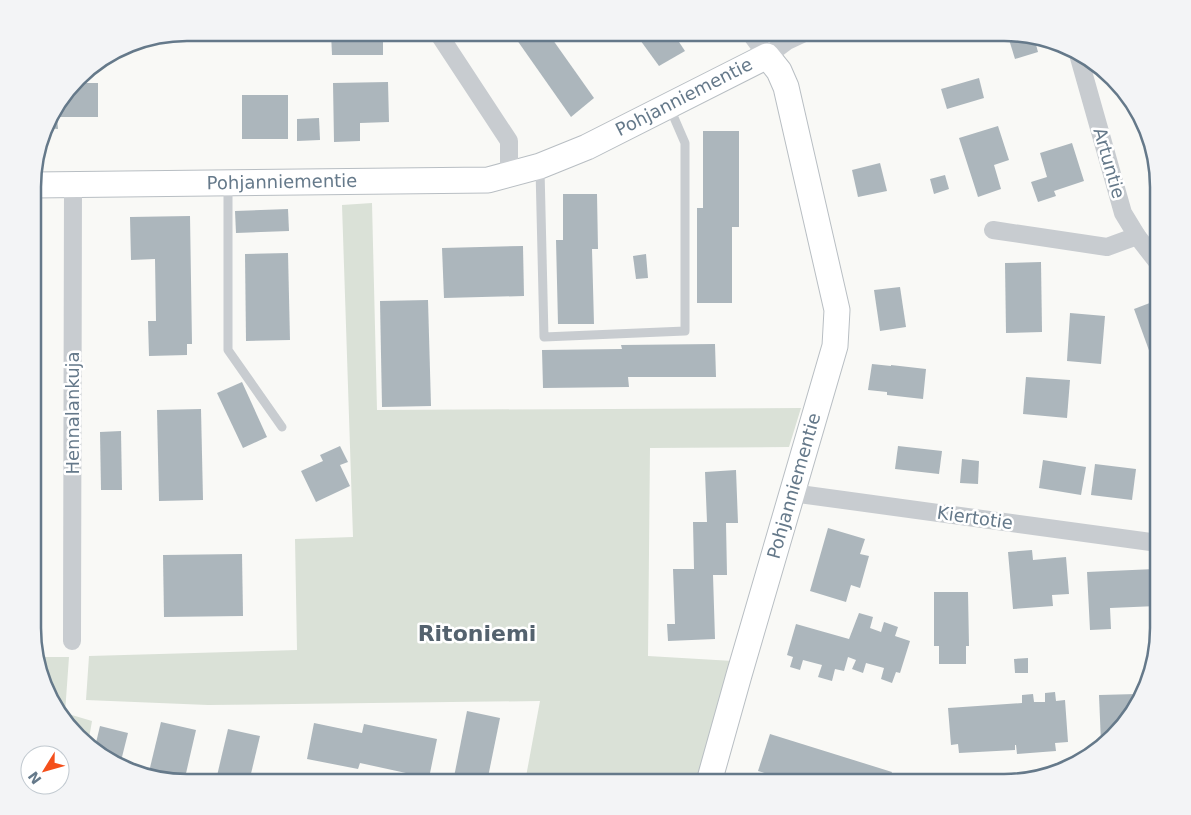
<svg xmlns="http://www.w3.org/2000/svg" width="1191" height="815" viewBox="0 0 1191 815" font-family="'DejaVu Sans',sans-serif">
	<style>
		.green { fill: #dae1d7 }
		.building { fill: #acb6bc }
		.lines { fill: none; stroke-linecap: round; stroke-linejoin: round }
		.secondary-casing { stroke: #b8bec3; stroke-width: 27 }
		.lane { stroke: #c8ccd0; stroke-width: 9 }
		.street { stroke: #c8ccd0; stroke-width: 18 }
		.secondary { stroke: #fff; stroke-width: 25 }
		.labels { text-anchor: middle; stroke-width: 5; stroke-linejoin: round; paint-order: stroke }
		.street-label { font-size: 18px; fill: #65798a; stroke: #fff }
		.district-label { font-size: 22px; font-weight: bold; fill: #54626e; stroke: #fff }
		.rim { fill: none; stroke: #65798a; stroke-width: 2.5 }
	</style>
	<rect width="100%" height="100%" fill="#f9f9f6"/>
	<g class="green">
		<path d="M 372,203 L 377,410 L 801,408 L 789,447 L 650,448 L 648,656 L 733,661 L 698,782 L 525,782 L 540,701 L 208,705 L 86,700 L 89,656 L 297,650 L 295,539 L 353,537 L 342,205 Z"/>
		<path d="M 37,657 L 69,657 L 65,713 L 92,721 L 88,744 L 64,717 L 65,714 L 61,714 L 53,705 Z"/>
	</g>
	<g class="building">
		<path d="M 239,33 L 275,33 L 275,39 L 239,38 Z"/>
		<path d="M 331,33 L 383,33 L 383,55 L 332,55 Z"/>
		<path d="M 512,33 L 548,33 L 594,98 L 571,117 Z"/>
		<path d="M 635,33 L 673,33 L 685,51 L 659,66 Z"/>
		<path d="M 1007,33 L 1034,37 L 1038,52 L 1015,59 Z"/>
		<path d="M 979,78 L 984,98 L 947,109 L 941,89 Z"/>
		<path d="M 388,82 L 389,122 L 360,123 L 360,141 L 334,142 L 333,83 Z"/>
		<path d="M 76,83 L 98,83 L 98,117 L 57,117 L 58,129 L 46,128 L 49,119 Z"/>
		<rect x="242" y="95" width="46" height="44"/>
		<path d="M 319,118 L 320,140 L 297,141 L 297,119 Z"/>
		<path d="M 998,126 L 1009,160 L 994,165 L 1001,189 L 978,197 L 959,138 Z"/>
		<path d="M 703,131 L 739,131 L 739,227 L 732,227 L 732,303 L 697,303 L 697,208 L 703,208 Z"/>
		<path d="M 1146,132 L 1155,168 L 1154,168 L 1143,133 Z"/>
		<path d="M 1072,143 L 1084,181 L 1054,191 L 1056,196 L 1038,202 L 1031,182 L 1047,177 L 1040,153 Z"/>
		<path d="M 880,163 L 887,191 L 858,197 L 852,170 Z"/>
		<path d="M 945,175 L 949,189 L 934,194 L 930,179 Z"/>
		<path d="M 563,194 L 597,194 L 598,249 L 592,249 L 594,324 L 558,324 L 556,240 L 563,240 Z"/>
		<path d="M 288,209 L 289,231 L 236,233 L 235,211 Z"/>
		<path d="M 190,216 L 192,344 L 187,344 L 187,355 L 149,356 L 148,321 L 156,321 L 155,259 L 131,260 L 130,217 Z"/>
		<path d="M 523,246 L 524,296 L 444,298 L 442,248 Z"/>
		<path d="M 288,253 L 290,340 L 246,341 L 245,254 Z"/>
		<path d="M 646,254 L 648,278 L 636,279 L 633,256 Z"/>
		<path d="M 1041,262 L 1042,332 L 1006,333 L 1005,263 Z"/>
		<path d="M 900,287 L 906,327 L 880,331 L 874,290 Z"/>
		<path d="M 428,300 L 431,406 L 382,407 L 380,301 Z"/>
		<path d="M 1155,301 L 1158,310 L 1158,366 L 1155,367 L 1134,309 Z"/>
		<path d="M 1070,313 L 1105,316 L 1101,364 L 1067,361 Z"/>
		<path d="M 715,344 L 716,377 L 628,377 L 629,387 L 543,388 L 542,350 L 622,349 L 621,345 Z"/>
		<path d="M 872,364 L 891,366 L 891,365 L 926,369 L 923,399 L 887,395 L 887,392 L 868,390 Z"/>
		<path d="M 1026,377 L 1070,380 L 1067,418 L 1023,414 Z"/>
		<path d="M 242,382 L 267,437 L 243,448 L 217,393 Z"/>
		<path d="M 201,409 L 203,500 L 159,501 L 157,410 Z"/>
		<path d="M 121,431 L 122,490 L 101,490 L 100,432 Z"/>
		<path d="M 340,446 L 348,462 L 340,465 L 350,486 L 316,502 L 301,471 L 323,461 L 320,455 Z"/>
		<path d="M 898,446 L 942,451 L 939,474 L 895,469 Z"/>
		<path d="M 962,459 L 979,461 L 978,484 L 960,483 Z"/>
		<path d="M 1043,460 L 1086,467 L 1081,495 L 1039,488 Z"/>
		<path d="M 1095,464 L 1136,469 L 1132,500 L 1091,495 Z"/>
		<path d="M 736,470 L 738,523 L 726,523 L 727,575 L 713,575 L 715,639 L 668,641 L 667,624 L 675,624 L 673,569 L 694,569 L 693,522 L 707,522 L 705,472 Z"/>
		<path d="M 828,528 L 865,539 L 860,554 L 869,556 L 860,588 L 851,585 L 846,602 L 810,591 Z"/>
		<path d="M 1032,550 L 1033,560 L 1066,557 L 1069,594 L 1052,595 L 1053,606 L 1013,609 L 1008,552 Z"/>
		<path d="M 242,554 L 243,616 L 164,617 L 163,555 Z"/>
		<path d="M 1155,569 L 1157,606 L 1110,608 L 1111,629 L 1090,630 L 1087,572 Z"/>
		<path d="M 934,592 L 968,592 L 969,646 L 966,646 L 966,664 L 939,664 L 939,646 L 934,646 Z"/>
		<path d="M 859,613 L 873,617 L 870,628 L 881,632 L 884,622 L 898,627 L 895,636 L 910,641 L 900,673 L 896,672 L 892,683 L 881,679 L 884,668 L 866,663 L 863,673 L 852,669 L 856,660 L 848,657 L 844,671 L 835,669 L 832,681 L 818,677 L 822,665 L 803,660 L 800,670 L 790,667 L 793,657 L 787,655 L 796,624 L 849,639 Z"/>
		<path d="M 1028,658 L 1028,673 L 1015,673 L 1014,659 Z"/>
		<path d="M 1055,692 L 1056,701 L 1065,700 L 1068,742 L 1055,743 L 1056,751 L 1017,754 L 1016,745 L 1015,745 L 1015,750 L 959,753 L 958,744 L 951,745 L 948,708 L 1022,703 L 1022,695 L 1033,694 L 1034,702 L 1045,702 L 1045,693 Z"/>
		<path d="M 1137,694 L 1137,702 L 1127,722 L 1101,743 L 1099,695 Z"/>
		<path d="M 467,711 L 500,718 L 487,782 L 453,782 Z"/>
		<path d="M 161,722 L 196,730 L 184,782 L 148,776 Z"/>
		<path d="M 314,723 L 362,733 L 364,724 L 437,739 L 429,778 L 360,763 L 358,769 L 307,759 Z"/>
		<path d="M 100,726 L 128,733 L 120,765 L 94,751 Z"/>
		<path d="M 228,729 L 260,736 L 249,782 L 224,782 L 216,780 Z"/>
		<path d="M 770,734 L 892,772 L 888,782 L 796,782 L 758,771 Z"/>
	</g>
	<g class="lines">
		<g class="secondary-casing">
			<path id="secondary" d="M 34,185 L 488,180 L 540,166 L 587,147 L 767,56 L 779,71 L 786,87 L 837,310 L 835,346 L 739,675 L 709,782"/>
		</g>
		<g class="lane">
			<path d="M 540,169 L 544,337 L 685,331 L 685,143 L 669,106"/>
			<path d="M 228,185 L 228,350 L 282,427"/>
		</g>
		<g class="street">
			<path d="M 438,33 L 509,141 L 509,175"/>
			<path d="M 750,33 L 767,56 L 787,41 L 804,33"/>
			<path d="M 1078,54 L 1123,213 L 1137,236 L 1158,263"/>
			<path d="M 993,230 L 1107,247 L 1137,236"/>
			<path d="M 792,493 L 1158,543"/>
			<path d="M 72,641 L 73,185"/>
		</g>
		<use href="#secondary" class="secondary"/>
	</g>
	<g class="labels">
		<g class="street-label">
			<text transform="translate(684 97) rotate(-27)" y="6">Pohjanniementie</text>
			<text transform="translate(1109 163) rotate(74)" y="6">Artuntie</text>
			<text transform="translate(282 182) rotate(-1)" y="6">Pohjanniementie</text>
			<text transform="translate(73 413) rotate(-90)" y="6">Hennalankuja</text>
			<text transform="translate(794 486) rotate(-74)" y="6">Pohjanniementie</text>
			<text transform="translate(975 518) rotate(8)" y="6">Kiertotie</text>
		</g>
		<g class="district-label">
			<text x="477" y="641">Ritoniemi</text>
		</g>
	</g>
	<path d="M0 0H1191V815H0ZM187 41H1004A146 146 0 0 1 1150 187V628A146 146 0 0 1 1004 774H187A146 146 0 0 1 41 628V187A146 146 0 0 1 187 41Z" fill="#f3f4f6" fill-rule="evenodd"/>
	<path class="rim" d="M187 41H1004A146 146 0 0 1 1150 187V628A146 146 0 0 1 1004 774H187A146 146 0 0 1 41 628V187A146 146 0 0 1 187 41Z"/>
	<g transform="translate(45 770) rotate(233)"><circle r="24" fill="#ffffff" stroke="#c1c9d0"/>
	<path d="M0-4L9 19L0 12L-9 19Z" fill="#f44f1b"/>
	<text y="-8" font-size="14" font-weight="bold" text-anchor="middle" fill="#65798a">N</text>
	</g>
</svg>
